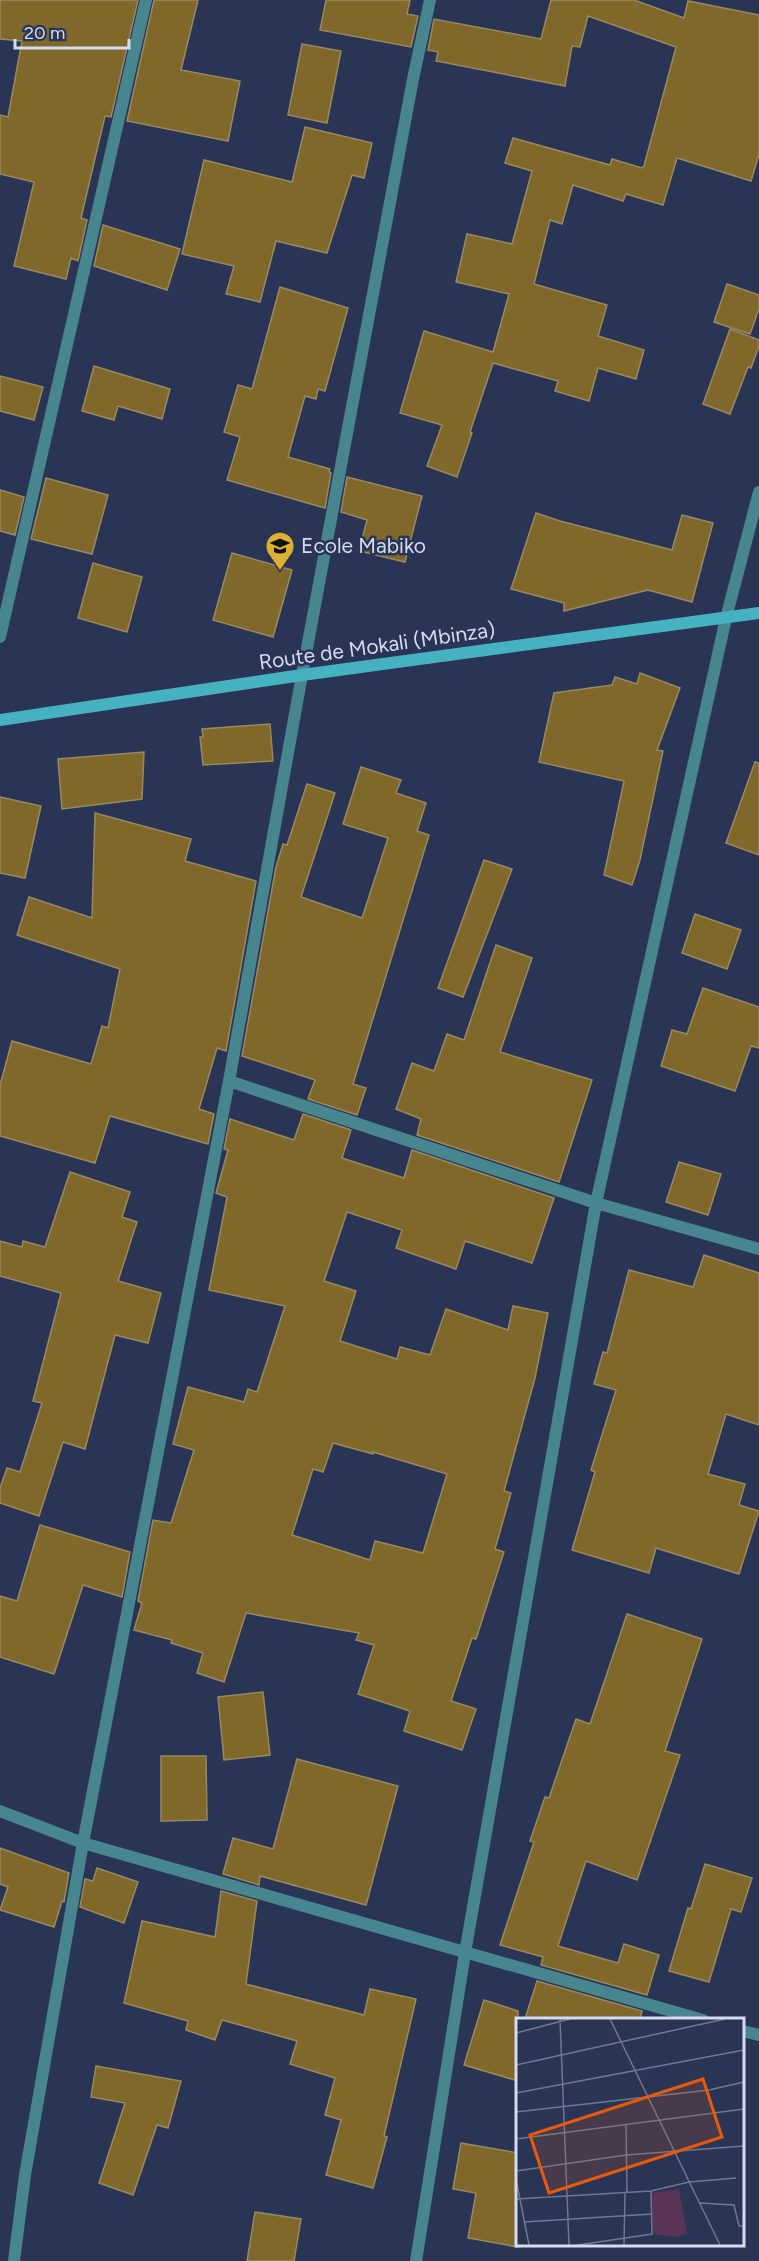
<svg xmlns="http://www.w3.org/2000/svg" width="759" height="2261" viewBox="0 0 759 2261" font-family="Figtree,sans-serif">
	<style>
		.building { fill: #7f6829; stroke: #998961; stroke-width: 1.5; fill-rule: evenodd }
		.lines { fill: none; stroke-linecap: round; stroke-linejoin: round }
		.street { stroke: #48868f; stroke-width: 12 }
		.secondary { stroke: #46b1c1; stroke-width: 12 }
		.labels { text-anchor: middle; stroke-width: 5; stroke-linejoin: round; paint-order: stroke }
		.poi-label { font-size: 21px; fill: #d4dcf0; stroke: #2a3556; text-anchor: start }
		.street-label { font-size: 21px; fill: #d4dcf0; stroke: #2a3556 }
		.inset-road { fill: none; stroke: #6e7894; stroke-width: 1.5 }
		.view { fill: #e8590c; fill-opacity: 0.15; stroke: #e8590c; stroke-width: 3 }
		.inset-edge { fill: none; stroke: #d4dcf0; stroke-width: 3 }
	</style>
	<rect width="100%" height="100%" fill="#2a3556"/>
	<g class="building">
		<path d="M 0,0 L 138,0 L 111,117 L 105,116 L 81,218 L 87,220 L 78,261 L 71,258 L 66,279 L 14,266 L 34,182 L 0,174 L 0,115 L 8,117 L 22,41 L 0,39 Z"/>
		<path d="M 154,0 L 198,0 L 181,70 L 240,81 L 228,141 L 127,121 Z"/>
		<path d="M 326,0 L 410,0 L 407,14 L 418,16 L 411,47 L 320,30 Z"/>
		<path d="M 551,0 L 634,0 L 684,18 L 688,1 L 759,15 L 759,154 L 751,181 L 677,158 L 663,205 L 626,194 L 623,201 L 573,185 L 562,224 L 550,220 L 534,284 L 607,305 L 598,336 L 644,350 L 636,379 L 598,368 L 589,401 L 555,391 L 558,381 L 493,363 L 470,432 L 472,433 L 457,477 L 427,466 L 442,425 L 400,413 L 424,331 L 493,352 L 509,294 L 456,282 L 467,234 L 512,244 L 532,171 L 505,163 L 513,138 L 610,165 L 612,159 L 642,168 L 644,166 L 676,47 L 588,16 L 580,47 L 572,46 L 565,86 L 436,61 L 438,52 L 428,50 L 434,19 L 541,39 Z"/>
		<path d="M 302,44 L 341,51 L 327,123 L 288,115 Z"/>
		<path d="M 305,127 L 372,143 L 364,178 L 352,175 L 327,253 L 276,241 L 260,302 L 226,294 L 234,266 L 182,254 L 204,160 L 292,182 Z"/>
		<path d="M 103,225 L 180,249 L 167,290 L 94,266 Z"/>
		<path d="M 727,284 L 759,295 L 759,309 L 750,334 L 714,322 Z"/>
		<path d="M 280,287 L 348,308 L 325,391 L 318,389 L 316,399 L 305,396 L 288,457 L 330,469 L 329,472 L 331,473 L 325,508 L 227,480 L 240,437 L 224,432 L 238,385 L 252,389 Z"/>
		<path d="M 730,329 L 759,340 L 759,346 L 751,368 L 748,367 L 730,414 L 703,404 Z"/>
		<path d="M 94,366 L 170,389 L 162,419 L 118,406 L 114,420 L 82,411 Z"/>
		<path d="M 0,376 L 43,387 L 34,420 L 0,411 Z"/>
		<path d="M 347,477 L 422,496 L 405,562 L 359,551 L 367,520 L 341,512 Z"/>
		<path d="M 46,478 L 108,495 L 92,554 L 31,539 Z"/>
		<path d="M 0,490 L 24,497 L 15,535 L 0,531 Z"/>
		<path d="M 536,513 L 560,521 L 672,550 L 682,515 L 713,523 L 692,602 L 648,590 L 564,611 L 564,603 L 511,589 Z"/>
		<path d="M 232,553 L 292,570 L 273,637 L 213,620 Z"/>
		<path d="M 93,563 L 142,577 L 127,632 L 78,618 Z"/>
		<path d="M 640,673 L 680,688 L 657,750 L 663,751 L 640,860 L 632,885 L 604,875 L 624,781 L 539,762 L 554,693 L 612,685 L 615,677 L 637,684 Z"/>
		<path d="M 270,724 L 273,761 L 203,765 L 200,737 L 203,737 L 202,729 Z"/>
		<path d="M 144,752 L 142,799 L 62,809 L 58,759 Z"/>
		<path d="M 755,762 L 759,763 L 759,855 L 726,843 Z"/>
		<path d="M 361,767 L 401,780 L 396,793 L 426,803 L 417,831 L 429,835 L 353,1084 L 366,1088 L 357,1115 L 308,1099 L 315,1080 L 242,1056 L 276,867 L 283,844 L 287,845 L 307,784 L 335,793 L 301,897 L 362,918 L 388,838 L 343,824 Z"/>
		<path d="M 0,797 L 41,806 L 25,878 L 0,873 Z"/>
		<path d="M 95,813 L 191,839 L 185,861 L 256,881 L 226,1051 L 217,1048 L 199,1109 L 214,1114 L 208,1144 L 110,1116 L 95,1163 L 0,1136 L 0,1085 L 12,1041 L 91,1064 L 102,1026 L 108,1028 L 120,969 L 17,935 L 29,897 L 92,918 Z"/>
		<path d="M 484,860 L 512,869 L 463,997 L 438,988 Z"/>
		<path d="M 695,914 L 741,930 L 727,969 L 682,953 Z"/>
		<path d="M 496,945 L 532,958 L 500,1052 L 592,1080 L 559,1182 L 417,1135 L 421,1119 L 396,1109 L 412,1063 L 434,1071 L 447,1034 L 464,1040 Z"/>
		<path d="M 703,988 L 759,1007 L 759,1048 L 751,1046 L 735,1091 L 661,1066 L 672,1030 L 687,1034 Z"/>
		<path d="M 303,1114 L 351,1130 L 342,1158 L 404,1178 L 412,1150 L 554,1198 L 532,1263 L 465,1241 L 456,1269 L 396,1248 L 402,1230 L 347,1212 L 324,1281 L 356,1291 L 340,1341 L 397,1359 L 400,1347 L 430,1355 L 446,1309 L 508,1330 L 513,1306 L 548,1313 L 535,1378 L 504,1491 L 511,1493 L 495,1549 L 504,1552 L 476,1639 L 472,1638 L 451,1701 L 476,1709 L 462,1750 L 404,1731 L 410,1711 L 358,1694 L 374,1645 L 356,1640 L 359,1633 L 246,1613 L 224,1682 L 197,1673 L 203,1653 L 171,1643 L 172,1640 L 134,1630 L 142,1603 L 138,1601 L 153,1520 L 171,1523 L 194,1450 L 173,1444 L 188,1387 L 244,1402 L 248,1389 L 257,1392 L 285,1306 L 209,1290 L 227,1197 L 216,1193 L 228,1150 L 224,1149 L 230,1119 L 294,1140 ZM 333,1443 L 373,1454 L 373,1452 L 447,1474 L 423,1553 L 375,1541 L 370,1560 L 292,1535 L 313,1469 L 323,1472 Z"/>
		<path d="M 679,1162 L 721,1174 L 708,1215 L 666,1202 Z"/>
		<path d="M 70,1172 L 130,1192 L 122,1217 L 137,1222 L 118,1281 L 161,1293 L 148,1343 L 115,1335 L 85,1449 L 63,1442 L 39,1516 L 0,1503 L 0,1488 L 7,1468 L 20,1472 L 42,1403 L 33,1401 L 61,1293 L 0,1276 L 0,1241 L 22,1247 L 23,1241 L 45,1247 Z"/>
		<path d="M 704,1255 L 759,1273 L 759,1425 L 726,1414 L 708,1474 L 745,1484 L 739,1505 L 759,1511 L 739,1574 L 656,1548 L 649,1573 L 572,1550 L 595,1472 L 591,1470 L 616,1390 L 594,1384 L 603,1352 L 607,1353 L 629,1270 L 693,1287 Z"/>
		<path d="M 40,1525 L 130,1552 L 122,1597 L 83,1585 L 54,1674 L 0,1657 L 0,1596 L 17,1601 Z"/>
		<path d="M 627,1614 L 702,1639 L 665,1751 L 680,1755 L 637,1880 L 586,1861 L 558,1946 L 618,1963 L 624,1944 L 659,1955 L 647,1995 L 541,1965 L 543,1957 L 500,1945 L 534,1842 L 530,1841 L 545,1797 L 549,1798 L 576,1719 L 590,1724 Z"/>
		<path d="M 263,1692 L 270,1755 L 224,1760 L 218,1697 Z"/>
		<path d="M 161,1756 L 206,1756 L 207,1820 L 161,1821 Z"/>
		<path d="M 297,1759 L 398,1786 L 366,1905 L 260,1876 L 259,1885 L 223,1874 L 233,1838 L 273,1849 Z"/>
		<path d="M 0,1848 L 69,1873 L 64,1902 L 62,1901 L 54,1927 L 0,1910 L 8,1887 L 0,1884 Z"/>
		<path d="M 705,1864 L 752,1878 L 741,1912 L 731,1909 L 709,1982 L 669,1971 L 688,1908 L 691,1909 Z"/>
		<path d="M 97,1868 L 138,1882 L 124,1923 L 80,1907 L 85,1879 L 93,1881 Z"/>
		<path d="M 221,1891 L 257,1901 L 246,1984 L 364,2015 L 370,1989 L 416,1999 L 384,2136 L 387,2137 L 373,2188 L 326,2175 L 341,2120 L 325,2115 L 335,2078 L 290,2064 L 297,2041 L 222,2020 L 215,2040 L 186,2030 L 188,2021 L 124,2003 L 142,1921 L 215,1937 Z"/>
		<path d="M 537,1981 L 642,2011 L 640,2019 L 525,2019 Z"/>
		<path d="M 484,2000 L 518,2011 L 518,2081 L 464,2065 Z"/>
		<path d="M 96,2066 L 181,2081 L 168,2128 L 157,2125 L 133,2195 L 99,2183 L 125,2103 L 91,2097 Z"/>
		<path d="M 461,2143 L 518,2153 L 518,2247 L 468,2238 L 476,2193 L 453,2189 Z"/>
		<path d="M 255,2212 L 301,2219 L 294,2261 L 247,2261 Z"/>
	</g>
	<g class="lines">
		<g class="street">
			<path d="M 0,637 L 146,0"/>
			<path d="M 229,1081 L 596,1203 L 759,1249"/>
			<path d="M 0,1811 L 83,1843 L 703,2020"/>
			<path d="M 742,2031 L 759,2035"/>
			<path d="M 14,2261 L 25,2175 L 83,1843 L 229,1081 L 302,675 L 413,79 L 430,0"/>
			<path d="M 416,2261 L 465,1953 L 596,1203 L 726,618 L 759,492"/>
		</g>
		<path class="secondary" d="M 0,720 L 302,675 L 759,613"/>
	</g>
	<defs>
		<g id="school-pin" transform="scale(1.5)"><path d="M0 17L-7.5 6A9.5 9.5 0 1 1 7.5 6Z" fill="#ddb233" stroke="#2a3556"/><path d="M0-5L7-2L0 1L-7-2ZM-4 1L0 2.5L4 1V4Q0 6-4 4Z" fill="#111"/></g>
	</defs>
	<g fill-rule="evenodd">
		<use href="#school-pin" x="280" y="546"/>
	</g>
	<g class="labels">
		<g class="poi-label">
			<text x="301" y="553">Ecole Mabiko</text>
		</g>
		<g class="street-label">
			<text transform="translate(377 646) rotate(-8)" y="7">Route de Mokali (Mbinza)</text>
		</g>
	</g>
	<g transform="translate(516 2018)">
		<rect width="228" height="228" fill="#2a3556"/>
		<path d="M 163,171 L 171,215 L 162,219 L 137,216 L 136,175 Z" fill="#593457"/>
		<path class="inset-road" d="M 44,1 L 53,227M 94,1 L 204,227M 0,15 L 54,1M 0,47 L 209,1M 0,75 L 228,32M 0,94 L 193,72 L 228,64M 110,106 L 111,175M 0,121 L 228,91M 0,153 L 110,137 L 228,128M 0,161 L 13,227M 0,181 L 135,173 L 173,164 L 220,160M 184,185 L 218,187 L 223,208 L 228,208M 8,204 L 136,196M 62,227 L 136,216 L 135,173M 108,227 L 109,175"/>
		<path class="view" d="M 187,61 L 206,119 L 33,175 L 14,117 Z"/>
		<rect width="228" height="228" class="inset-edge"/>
	</g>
	<path d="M15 39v9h114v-9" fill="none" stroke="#d4dcf0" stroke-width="3"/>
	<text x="24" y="39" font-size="18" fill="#d4dcf0" stroke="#2a3556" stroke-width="4.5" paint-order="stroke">20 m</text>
</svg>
